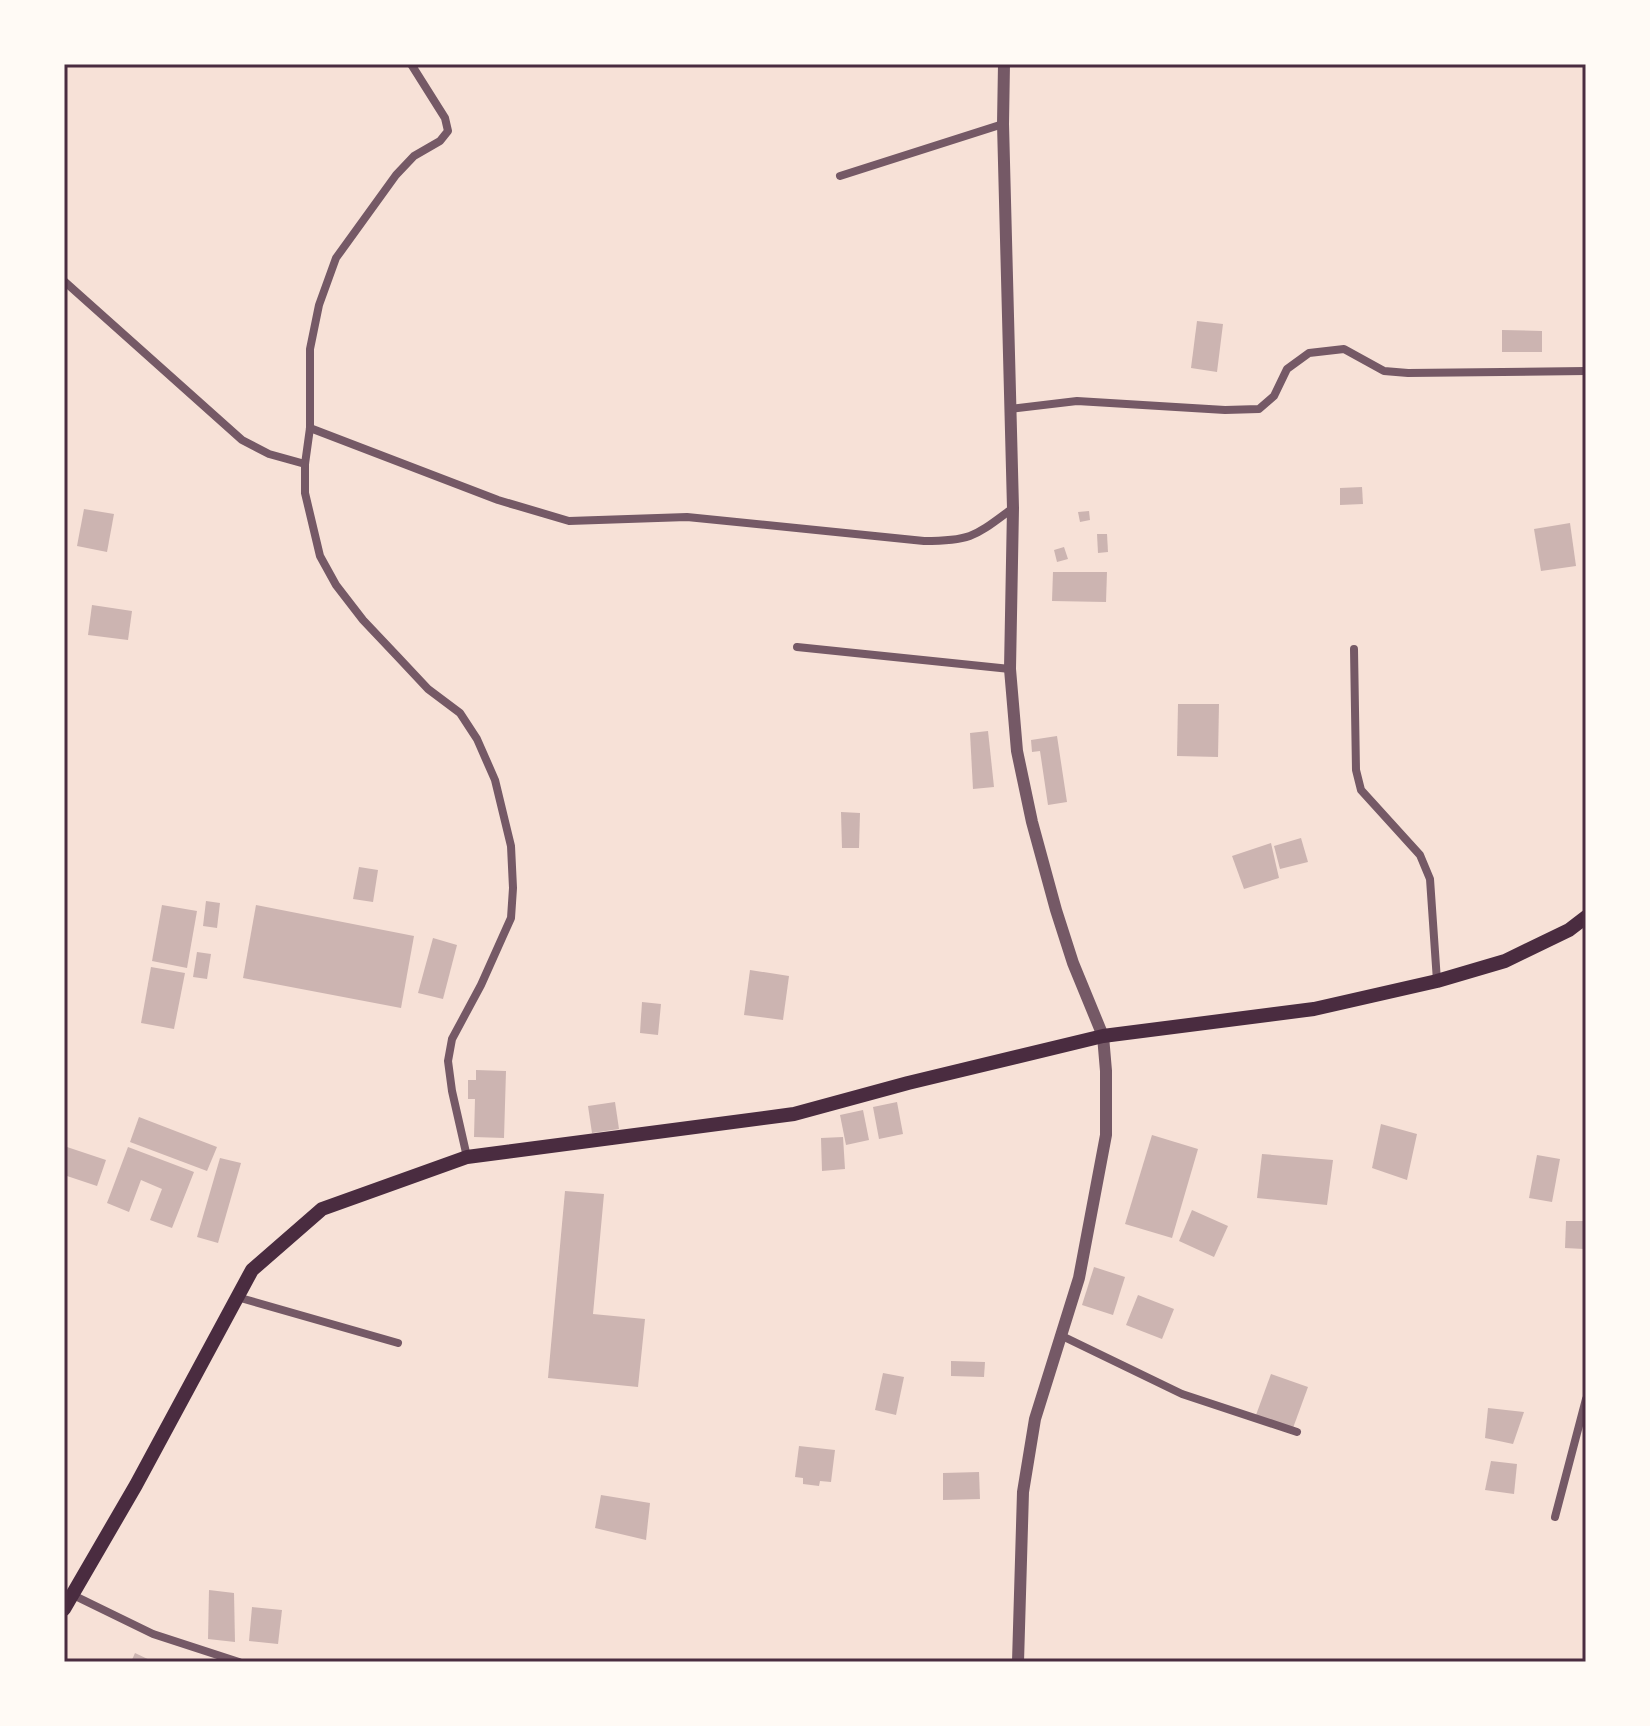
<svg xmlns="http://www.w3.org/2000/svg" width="1650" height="1726" viewBox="0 0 1650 1726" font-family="'Noto Serif',serif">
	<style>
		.building { fill: #ccb4b1 }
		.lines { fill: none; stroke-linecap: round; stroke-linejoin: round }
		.minor { stroke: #755966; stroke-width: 8 }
		.tertiary { stroke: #755966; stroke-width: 12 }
		.secondary { stroke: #4a2c40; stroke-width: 14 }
		.neatline { fill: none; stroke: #4a2c40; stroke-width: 3 }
	</style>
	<rect width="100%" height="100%" fill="#f7e1d7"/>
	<g class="building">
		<path d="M 1197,321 L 1223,324 L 1217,372 L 1191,368 Z"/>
		<path d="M 1502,330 L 1542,331 L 1542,352 L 1502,352 Z"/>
		<path d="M 1362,487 L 1363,504 L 1340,505 L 1340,488 Z"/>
		<path d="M 84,509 L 114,514 L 107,552 L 77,546 Z"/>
		<path d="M 1089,511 L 1090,520 L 1080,522 L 1078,512 Z"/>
		<path d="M 1570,523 L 1576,566 L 1541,571 L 1534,529 Z"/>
		<path d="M 1097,534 L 1107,534 L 1108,552 L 1098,553 Z"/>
		<path d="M 1064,547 L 1068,559 L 1057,562 L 1054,550 Z"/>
		<path d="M 1053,572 L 1107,572 L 1106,602 L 1052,601 Z"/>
		<path d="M 92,605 L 132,611 L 128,640 L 88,635 Z"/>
		<path d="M 1178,704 L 1219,704 L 1218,757 L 1177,756 Z"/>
		<path d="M 988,731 L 994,787 L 973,789 L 970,733 Z"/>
		<path d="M 1057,736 L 1067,802 L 1048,805 L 1040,751 L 1032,752 L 1031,740 Z"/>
		<path d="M 841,812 L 860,813 L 859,848 L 842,848 Z"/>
		<path d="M 1301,838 L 1308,862 L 1280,869 L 1274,846 Z"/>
		<path d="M 1271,843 L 1279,878 L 1244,889 L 1232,856 Z"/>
		<path d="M 359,867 L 378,870 L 373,902 L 353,899 Z"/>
		<path d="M 206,901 L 220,903 L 217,928 L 203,926 Z"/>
		<path d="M 162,905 L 197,911 L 187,968 L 152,961 Z"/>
		<path d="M 256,905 L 414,936 L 401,1008 L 243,978 Z"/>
		<path d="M 433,938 L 457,945 L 443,999 L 418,993 Z"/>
		<path d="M 197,952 L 211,954 L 207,979 L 193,977 Z"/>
		<path d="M 151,967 L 185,973 L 174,1029 L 141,1023 Z"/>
		<path d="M 750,970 L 789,976 L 783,1020 L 744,1015 Z"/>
		<path d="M 642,1002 L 661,1004 L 658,1035 L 640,1033 Z"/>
		<path d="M 476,1070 L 506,1071 L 504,1138 L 474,1137 L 475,1099 L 468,1099 L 468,1080 L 476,1080 Z"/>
		<path d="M 615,1102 L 619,1129 L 592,1133 L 588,1106 Z"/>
		<path d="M 897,1102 L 903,1134 L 879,1139 L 873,1107 Z"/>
		<path d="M 863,1110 L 869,1140 L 846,1145 L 840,1115 Z"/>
		<path d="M 139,1117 L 217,1147 L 207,1171 L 130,1142 Z"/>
		<path d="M 1381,1124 L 1417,1134 L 1407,1180 L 1372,1168 Z"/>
		<path d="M 1152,1135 L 1198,1149 L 1172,1238 L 1125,1224 Z"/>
		<path d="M 843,1137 L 845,1169 L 822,1171 L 821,1138 Z"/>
		<path d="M 64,1146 L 106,1160 L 97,1186 L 64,1175 Z"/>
		<path d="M 128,1147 L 194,1172 L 172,1228 L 150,1220 L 162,1189 L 141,1180 L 129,1212 L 107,1203 Z"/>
		<path d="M 1262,1154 L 1333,1160 L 1327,1205 L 1257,1198 Z"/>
		<path d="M 1537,1155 L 1560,1159 L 1552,1202 L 1529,1198 Z"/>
		<path d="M 220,1158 L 241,1163 L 218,1243 L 197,1237 Z"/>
		<path d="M 565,1191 L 604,1194 L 593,1314 L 645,1319 L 638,1387 L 548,1378 Z"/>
		<path d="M 1192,1210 L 1228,1226 L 1214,1257 L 1179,1241 Z"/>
		<path d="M 1566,1221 L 1585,1221 L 1584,1249 L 1565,1248 Z"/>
		<path d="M 1094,1267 L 1125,1277 L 1113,1315 L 1082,1305 Z"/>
		<path d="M 1138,1295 L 1174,1309 L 1162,1339 L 1126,1325 Z"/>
		<path d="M 951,1361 L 985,1362 L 984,1377 L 951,1376 Z"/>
		<path d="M 883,1373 L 904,1377 L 896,1415 L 875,1410 Z"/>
		<path d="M 1271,1374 L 1308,1387 L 1293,1428 L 1256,1415 Z"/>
		<path d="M 1488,1408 L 1524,1412 L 1513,1444 L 1485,1438 Z"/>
		<path d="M 799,1446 L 835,1450 L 831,1482 L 820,1481 L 819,1486 L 803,1484 L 803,1478 L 795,1477 Z"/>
		<path d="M 1491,1461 L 1517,1464 L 1514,1494 L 1485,1490 Z"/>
		<path d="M 979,1472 L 980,1499 L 943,1500 L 943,1473 Z"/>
		<path d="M 601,1495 L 650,1503 L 646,1540 L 595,1528 Z"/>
		<path d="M 209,1590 L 234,1593 L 235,1642 L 208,1639 Z"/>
		<path d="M 252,1607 L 282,1610 L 278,1644 L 249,1641 Z"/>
		<path d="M 135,1653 L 154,1662 L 131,1662 Z"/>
	</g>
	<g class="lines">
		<g class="minor">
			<path d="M 411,64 L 445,118 L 448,131 L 440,141 L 414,156 L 396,175 L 336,258 L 319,305 L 310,349 L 310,428 L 305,464 L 305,493 L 320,556 L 336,585 L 363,620 L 398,657 L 428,689 L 460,713 L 477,739 L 495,780 L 511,846 L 513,888 L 511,918 L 481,985 L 452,1039 L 448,1061 L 452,1091 L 467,1157"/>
			<path d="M 840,176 L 1003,124"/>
			<path d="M 64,281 L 242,440 L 269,454 L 305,464"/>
			<path d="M 1010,409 L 1077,401 L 1225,410 L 1259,409 L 1274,396 L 1287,369 L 1309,353 L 1344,349 L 1384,371 L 1408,373 L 1586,371"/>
			<path d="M 310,428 L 498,500 L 569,521 L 687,517 L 924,541 C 972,541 975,536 1013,508"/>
			<path d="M 797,647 L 1010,669"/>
			<path d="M 1354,649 L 1356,770 L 1361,790 L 1420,855 L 1430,879 L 1437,981"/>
			<path d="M 237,1297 L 398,1343"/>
			<path d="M 1060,1335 L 1182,1394 L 1297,1432"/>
			<path d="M 1555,1517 L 1586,1399"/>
			<path d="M 73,1595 L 153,1634 L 239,1662"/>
		</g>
		<path class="tertiary" d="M 1004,64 L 1003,124 L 1013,508 L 1010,669 L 1017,751 L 1032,822 L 1056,910 L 1073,963 L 1103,1036 L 1106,1071 L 1106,1135 L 1079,1278 L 1035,1419 L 1023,1492 L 1018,1662"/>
		<path class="secondary" d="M 64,1609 L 136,1485 L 252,1270 L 322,1209 L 467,1157 L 794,1114 L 908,1083 L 1103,1036 L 1314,1009 L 1437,981 L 1505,961 L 1569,930 L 1586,917"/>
	</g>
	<rect width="1650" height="1726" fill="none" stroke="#fffaf5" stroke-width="132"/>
	<rect x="66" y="66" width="1518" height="1594" class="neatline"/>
</svg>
